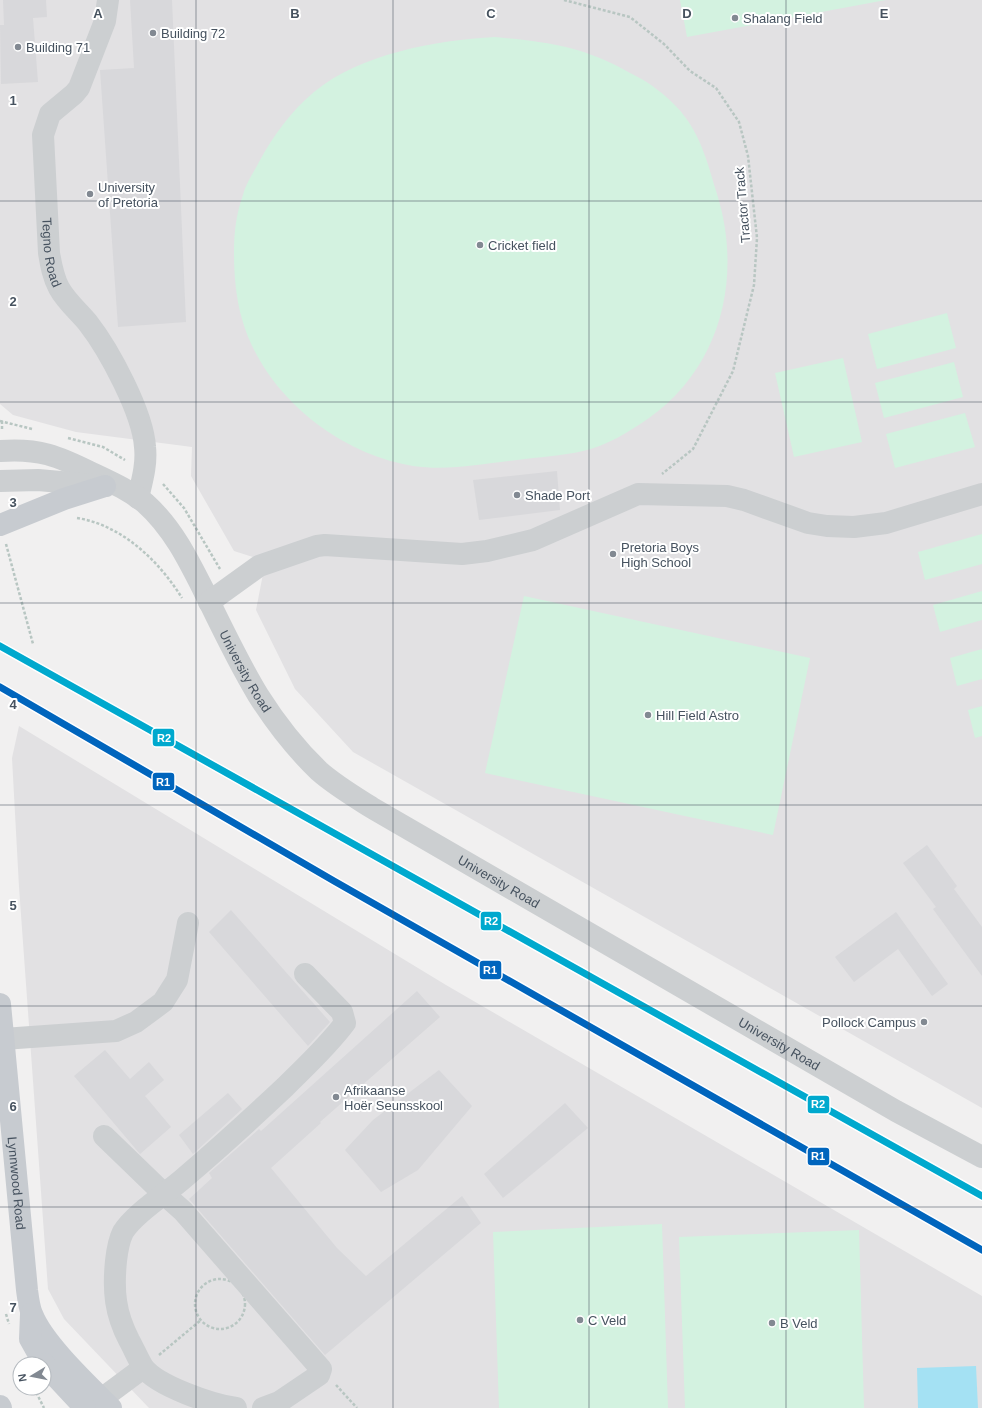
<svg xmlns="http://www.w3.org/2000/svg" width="982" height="1408" viewBox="0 0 982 1408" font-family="Helvetica,sans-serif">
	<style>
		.education { fill: #e2e1e3 }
		.green { fill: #d3f2e0 }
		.water { fill: #a4e1f3 }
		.building { fill: #d8d8db }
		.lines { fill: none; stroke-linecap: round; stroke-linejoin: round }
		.path { stroke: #b8c6c2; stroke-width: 2.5; stroke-dasharray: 3 2; stroke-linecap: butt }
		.minor { stroke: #cccfd1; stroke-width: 22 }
		.major { stroke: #c7cbd0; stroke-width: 22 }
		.rail-1-casing { stroke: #fff; stroke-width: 10 }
		.rail-2-casing { stroke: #fff; stroke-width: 10 }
		.rail-1 { stroke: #0065bd; stroke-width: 7 }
		.rail-2 { stroke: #00a9ce; stroke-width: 7 }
		.grid { fill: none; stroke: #46525f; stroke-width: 1; stroke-opacity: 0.55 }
		.poi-dot { fill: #828992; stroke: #fff; stroke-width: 1.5 }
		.labels { text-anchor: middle; stroke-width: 4; stroke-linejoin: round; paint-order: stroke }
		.poi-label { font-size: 13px; fill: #46525f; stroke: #fff; text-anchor: start }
		.street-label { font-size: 13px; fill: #46525f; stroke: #fff }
		.grid-label { font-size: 13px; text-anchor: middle; font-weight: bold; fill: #46525f; stroke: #fff; stroke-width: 4; stroke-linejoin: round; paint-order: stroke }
		.line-badge { stroke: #fff; stroke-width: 1.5 }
		.badge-label { font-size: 11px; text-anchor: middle; font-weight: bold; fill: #fff }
	</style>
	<rect width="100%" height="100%" fill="#f1f0f0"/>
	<g class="education">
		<path d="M 0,0 L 982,0 L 982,1108 L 353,752 L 295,689 L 256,610 L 263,574 L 256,558 L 234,551 L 191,476 L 192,447 L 76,432 L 13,415 L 0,404 Z"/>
		<path d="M 19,726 L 446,985 L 982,1296 L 982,1408 L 149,1408 L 64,1319 L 48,1289 L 19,887 L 12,758 Z"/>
	</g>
	<g class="green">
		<path d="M 680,0 L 886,0 L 687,37 Z"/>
		<path d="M 495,37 C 547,42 583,46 630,73 C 638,77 648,82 655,88 C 696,118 703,147 717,194 C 743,277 721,367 649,418 C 629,432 606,446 583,451 C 562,456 538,457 517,460 C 482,464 448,471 413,466 C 338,454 263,394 242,319 C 236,298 234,275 234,253 C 234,233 236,214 243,195 C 246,183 254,172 259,162 C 273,136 291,111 314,92 C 360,54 436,40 495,37 Z"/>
		<path d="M 947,313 L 956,348 L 877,369 L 868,334 Z"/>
		<path d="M 843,358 L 862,442 L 794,457 L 775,373 Z"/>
		<path d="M 954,362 L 963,397 L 884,418 L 875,383 Z"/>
		<path d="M 965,413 L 975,447 L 895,468 L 886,434 Z"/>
		<path d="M 982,534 L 982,564 L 925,580 L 918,552 Z"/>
		<path d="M 982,591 L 982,620 L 940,632 L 933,605 Z"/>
		<path d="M 524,596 L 810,658 L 773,835 L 485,773 Z"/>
		<path d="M 982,649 L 982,679 L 957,686 L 950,658 Z"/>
		<path d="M 982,706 L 982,736 L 975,738 L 968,710 Z"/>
		<path d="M 662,1224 L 668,1408 L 499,1408 L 493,1232 Z"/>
		<path d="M 859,1230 L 864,1408 L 685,1408 L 679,1237 Z"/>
	</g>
	<path class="water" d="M 976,1366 L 978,1408 L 918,1408 L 917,1368 Z"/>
	<g class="building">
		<path d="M 3,0 L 46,0 L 47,17 L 33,18 L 38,82 L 1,84 L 0,25 L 4,25 Z"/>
		<path d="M 130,0 L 172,0 L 186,322 L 118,327 L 100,70 L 134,68 Z"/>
		<path d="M 557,471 L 560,510 L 479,520 L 473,480 Z"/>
		<path d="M 927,845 L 957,886 L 954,889 L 982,927 L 982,976 L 933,909 L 936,907 L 903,863 Z"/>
		<path d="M 231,910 L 330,1022 L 308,1046 L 209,932 Z"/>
		<path d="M 896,912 L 948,984 L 932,996 L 898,949 L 854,982 L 835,957 Z"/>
		<path d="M 417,991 L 440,1017 L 320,1122 L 321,1123 L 271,1168 L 337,1248 L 366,1276 L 462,1196 L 481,1223 L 325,1355 L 189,1199 L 212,1178 L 209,1173 L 259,1129 L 261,1131 Z"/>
		<path d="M 105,1050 L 130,1079 L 149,1062 L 164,1080 L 145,1096 L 171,1127 L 140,1154 L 74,1076 Z"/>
		<path d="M 439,1070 L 472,1106 L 418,1170 L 381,1192 L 345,1150 L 373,1120 Z"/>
		<path d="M 228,1093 L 242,1109 L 193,1154 L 179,1135 Z"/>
		<path d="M 565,1103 L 588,1128 L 503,1198 L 484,1174 Z"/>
	</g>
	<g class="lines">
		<g class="path">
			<path d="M 564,0 L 630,17 L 664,44 L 690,71 L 716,88 L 739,122 L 748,156 L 757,238 L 754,285 L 733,371 L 693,449 L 662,474"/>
			<path d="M 0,421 L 32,429"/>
			<path d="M 2,421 L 2,430"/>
			<path d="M 68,438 L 103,447 L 125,460"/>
			<path d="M 163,484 L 184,508 L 220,569"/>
			<path d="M 77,518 C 122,525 159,561 182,598"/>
			<path d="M 6,544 L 33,644"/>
			<circle cx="220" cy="1304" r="25"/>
			<path d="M 6,1314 L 9,1324"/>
			<path d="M 159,1355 L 201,1320"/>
			<path d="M 336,1385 L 357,1408"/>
			<path d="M 34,1388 L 44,1408"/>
		</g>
		<g class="minor">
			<path id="s1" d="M 108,0 L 105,21 L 79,88 L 74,94 L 50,114 L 43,135 L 49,253 C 51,265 53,277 59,288 C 66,301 79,312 88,323 C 109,350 143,413 145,447 C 147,464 142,481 138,498"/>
			<path id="s2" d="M 0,451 C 39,448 58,456 92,473 C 111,482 129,490 145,503 C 172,527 188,559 204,591 C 221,626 238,662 258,695 C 275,722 296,749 319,771 C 336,786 355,797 374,809 L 896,1111 L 982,1157"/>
			<path d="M 0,481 L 38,480 L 106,486"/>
			<path d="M 209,602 L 259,566 L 317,546 L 325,545 L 462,554 L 487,551 L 533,540 L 638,494 L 727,496 L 744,500 L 808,523 L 827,526 L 854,527 L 886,523 L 982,494"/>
			<path d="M 3,1039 L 116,1031 L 136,1022 L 163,1002 L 177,980 L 188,923"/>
			<path d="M 104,1136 L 165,1195 L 183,1211 L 321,1369 L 319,1375 L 279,1402 L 263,1408"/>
			<path d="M 89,1408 L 143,1368"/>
			<path d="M 236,1408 C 213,1405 157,1386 143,1367 C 138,1359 134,1349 129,1340 C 115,1313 113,1291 116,1261 C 117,1252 119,1240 123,1232 C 134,1214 167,1193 184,1178 C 218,1149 252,1118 285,1087 C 306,1066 327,1047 345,1023 L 342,1012 L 305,974"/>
		</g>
		<g class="major">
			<path d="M 0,525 L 64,499 L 105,486"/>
			<path id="s3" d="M 0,1004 L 27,1290 C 28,1298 29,1307 32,1314 C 43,1343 88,1385 111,1408"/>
			<path d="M 31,1314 L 30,1339 L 44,1364"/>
			<path d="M 44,1364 L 85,1408"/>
			<path d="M 0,1406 L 1,1408"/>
		</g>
		<g class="rail-1-casing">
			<path id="rail-1" d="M 0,687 L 334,881 L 982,1250"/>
		</g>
		<g class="rail-2-casing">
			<path id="rail-2" d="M 0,646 L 982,1196"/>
		</g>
		<use href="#rail-1" class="rail-1"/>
		<use href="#rail-2" class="rail-2"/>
	</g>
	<path class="grid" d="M 196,0 L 196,1408M 393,0 L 393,1408M 589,0 L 589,1408M 786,0 L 786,1408M 0,201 L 982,201M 0,402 L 982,402M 0,603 L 982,603M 0,805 L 982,805M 0,1006 L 982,1006M 0,1207 L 982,1207"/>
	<g class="poi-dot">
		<circle cx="735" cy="18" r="4"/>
		<circle cx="153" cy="33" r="4"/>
		<circle cx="18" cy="47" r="4"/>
		<circle cx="90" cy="194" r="4"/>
		<circle cx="480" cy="245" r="4"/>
		<circle cx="517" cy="495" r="4"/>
		<circle cx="613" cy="554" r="4"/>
		<circle cx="648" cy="715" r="4"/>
		<circle cx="924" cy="1022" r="4"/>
		<circle cx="336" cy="1097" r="4"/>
		<circle cx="580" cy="1320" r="4"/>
		<circle cx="772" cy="1323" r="4"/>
	</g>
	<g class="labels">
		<g class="poi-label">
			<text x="743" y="23">Shalang Field</text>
			<text x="161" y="38">Building 72</text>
			<text x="26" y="52">Building 71</text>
			<text x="98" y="192">University<tspan x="98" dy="15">of Pretoria</tspan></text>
			<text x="488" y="250">Cricket field</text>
			<text x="525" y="500">Shade Port</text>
			<text x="621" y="552">Pretoria Boys<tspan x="621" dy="15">High School</tspan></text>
			<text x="656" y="720">Hill Field Astro</text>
			<text x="916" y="1027" text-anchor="end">Pollock Campus</text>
			<text x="344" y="1095">Afrikaanse<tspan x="344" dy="15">Hoër Seunsskool</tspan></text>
			<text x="588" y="1325">C Veld</text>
			<text x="780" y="1328">B Veld</text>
		</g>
		<g class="street-label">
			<text transform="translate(742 205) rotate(-95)" y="5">Tractor Track</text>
			<text dy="5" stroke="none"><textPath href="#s1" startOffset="272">Tegno Road</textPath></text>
			<text dy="5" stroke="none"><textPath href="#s2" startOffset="354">University Road</textPath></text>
			<text dy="5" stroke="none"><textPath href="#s2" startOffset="690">University Road</textPath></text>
			<text dy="5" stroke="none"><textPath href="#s2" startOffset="1014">University Road</textPath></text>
			<text dy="5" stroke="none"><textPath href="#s3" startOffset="180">Lynnwood Road</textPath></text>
		</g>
	</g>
	<g class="grid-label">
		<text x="98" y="18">A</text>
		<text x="295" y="18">B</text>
		<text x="491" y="18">C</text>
		<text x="687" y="18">D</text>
		<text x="884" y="18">E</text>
		<text x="13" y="105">1</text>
		<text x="13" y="306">2</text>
		<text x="13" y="507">3</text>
		<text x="13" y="709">4</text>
		<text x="13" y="910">5</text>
		<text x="13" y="1111">6</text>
		<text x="13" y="1312">7</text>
	</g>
	<g class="line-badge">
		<rect x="152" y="728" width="23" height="19" rx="4" fill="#00a9ce"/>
		<rect x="152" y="772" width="23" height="19" rx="4" fill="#0065bd"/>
		<rect x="480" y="911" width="22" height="20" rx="4" fill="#00a9ce"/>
		<rect x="479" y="960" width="23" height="20" rx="4" fill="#0065bd"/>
		<rect x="807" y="1095" width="23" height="19" rx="4" fill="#00a9ce"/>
		<rect x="807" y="1147" width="23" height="19" rx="4" fill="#0065bd"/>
	</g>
	<g class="badge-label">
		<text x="164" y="742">R2</text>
		<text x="163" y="786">R1</text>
		<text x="491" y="925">R2</text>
		<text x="490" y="974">R1</text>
		<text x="818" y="1108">R2</text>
		<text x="818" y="1160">R1</text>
	</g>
	<g transform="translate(32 1376) rotate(260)"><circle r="19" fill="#ffffff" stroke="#b5babf"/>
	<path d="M0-3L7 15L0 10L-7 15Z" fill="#828992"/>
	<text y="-6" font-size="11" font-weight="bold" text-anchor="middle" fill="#46525f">N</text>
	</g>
</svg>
